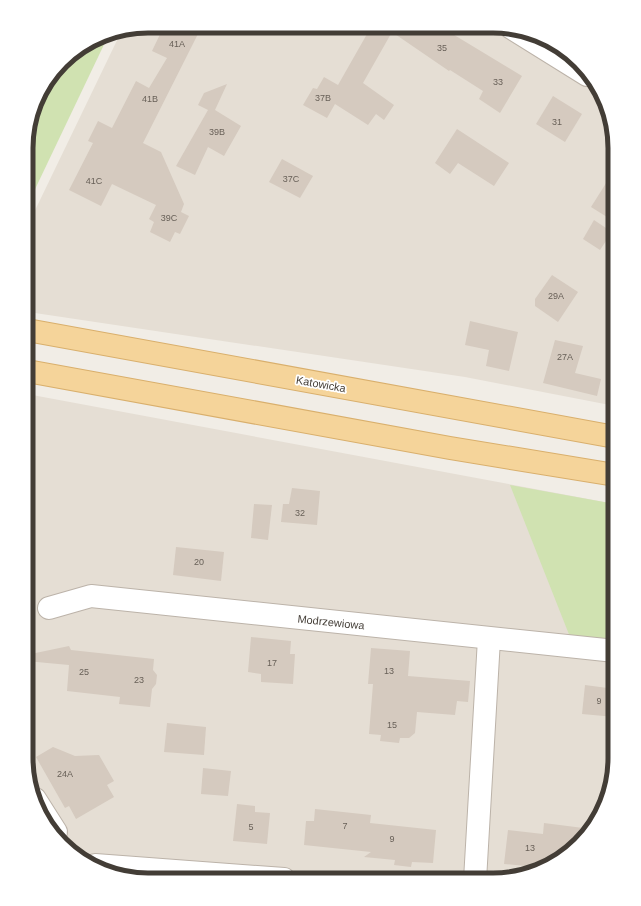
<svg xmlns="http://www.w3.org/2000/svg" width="641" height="906" viewBox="0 0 641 906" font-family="Helvetica,sans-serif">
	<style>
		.residential { fill: #e5ded4 }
		.green { fill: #d0e2b1 }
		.building { fill: #d5cabf }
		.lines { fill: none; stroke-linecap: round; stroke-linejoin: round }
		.street-casing { stroke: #bcb3a9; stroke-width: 24 }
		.primary-casing { stroke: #d9af6c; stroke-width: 24 }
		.street { stroke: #fff; stroke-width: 22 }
		.primary { stroke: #f5d49a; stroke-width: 22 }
		.labels { text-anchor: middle; stroke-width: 3.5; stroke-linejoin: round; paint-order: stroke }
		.number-label { font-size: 9px; fill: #686058 }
		.street-label { font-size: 11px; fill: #433d36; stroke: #fff }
		.rim { fill: none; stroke: #433d36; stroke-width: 5 }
	</style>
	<rect width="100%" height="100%" fill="#f1ede6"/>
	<g class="residential">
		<path d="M 148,26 L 509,27 L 567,51 L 603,94 L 615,148 L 615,406 L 465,377 L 35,313 L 27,307 L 27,227 L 122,30 Z"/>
		<path d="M 27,394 L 615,504 L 615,766 L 594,826 L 547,868 L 493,880 L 132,879 L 80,859 L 38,812 L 26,758 Z"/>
	</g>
	<g class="green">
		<path d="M 110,32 L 27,206 L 27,132 L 42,87 L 68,56 Z"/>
		<path d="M 510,485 L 615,504 L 615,639 L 570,637 Z"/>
	</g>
	<g class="building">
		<path d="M 164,26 L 202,26 L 143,143 L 161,152 L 184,204 L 181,212 L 189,216 L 180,234 L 175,232 L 170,242 L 150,232 L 154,222 L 149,219 L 156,205 L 112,184 L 101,206 L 69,190 L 93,143 L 88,141 L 98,121 L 112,128 L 136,81 L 149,88 L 167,58 L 152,51 Z"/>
		<path d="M 371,27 L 441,27 L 522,76 L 500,113 L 479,99 L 483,91 L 450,70 L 449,71 L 392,32 L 363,83 L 394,105 L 384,120 L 376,114 L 368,125 L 335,104 L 327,118 L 303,105 L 313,88 L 317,89 L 324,77 L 338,85 Z"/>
		<path d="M 227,84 L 215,110 L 241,126 L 224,156 L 208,147 L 195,175 L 176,166 L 208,110 L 198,105 L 204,93 Z"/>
		<path d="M 553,96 L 582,114 L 565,142 L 536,124 Z"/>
		<path d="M 457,129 L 509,163 L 494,186 L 458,163 L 450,174 L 435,163 Z"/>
		<path d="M 282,159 L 313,176 L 300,198 L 269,182 Z"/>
		<path d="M 615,169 L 615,203 L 607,217 L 591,207 Z"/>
		<path d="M 594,220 L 612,232 L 600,250 L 583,239 Z"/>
		<path d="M 552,275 L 578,292 L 558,322 L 535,306 L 535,299 Z"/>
		<path d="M 470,321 L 518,332 L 509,371 L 486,366 L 489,350 L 465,345 Z"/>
		<path d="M 555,340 L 583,346 L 575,373 L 601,379 L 597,396 L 543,383 Z"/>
		<path d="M 292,488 L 320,491 L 317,525 L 281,522 L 283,504 L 289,504 Z"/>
		<path d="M 254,504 L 272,505 L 268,540 L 251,538 Z"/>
		<path d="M 176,547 L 224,552 L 221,581 L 173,575 Z"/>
		<path d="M 251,637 L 291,641 L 290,654 L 295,654 L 293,684 L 261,682 L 261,674 L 248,672 Z"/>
		<path d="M 69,646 L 71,650 L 154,659 L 153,670 L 157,675 L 156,684 L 152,689 L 150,707 L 119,704 L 120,697 L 67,691 L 69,665 L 26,661 L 26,655 Z"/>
		<path d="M 371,648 L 410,651 L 408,676 L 470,681 L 468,702 L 457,701 L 455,715 L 417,712 L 415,733 L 409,738 L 400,738 L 399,743 L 380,741 L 381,735 L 369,734 L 373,684 L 368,684 Z"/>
		<path d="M 585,685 L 615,689 L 615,717 L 582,714 Z"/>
		<path d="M 167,723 L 206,727 L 204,755 L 164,752 Z"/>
		<path d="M 53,747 L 75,756 L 99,755 L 114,781 L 107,785 L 114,797 L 76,819 L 69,806 L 65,808 L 36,757 Z"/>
		<path d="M 203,768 L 231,771 L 228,796 L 201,794 Z"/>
		<path d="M 237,804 L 255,806 L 255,812 L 270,813 L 267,844 L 233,841 Z"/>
		<path d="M 315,809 L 371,815 L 370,823 L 436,830 L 433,863 L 412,862 L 411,867 L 394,865 L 395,860 L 364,857 L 371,852 L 304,845 L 306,821 L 314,821 Z"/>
		<path d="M 544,823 L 591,829 L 547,868 L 504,864 L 508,830 L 543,834 Z"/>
	</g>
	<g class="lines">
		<g class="street-casing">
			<g id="street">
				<path d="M 510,27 L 587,75"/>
				<path d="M 49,608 L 91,596 L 615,651"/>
				<path d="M 35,799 L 56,832"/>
				<path d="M 95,865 L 284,879"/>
				<path d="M 475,880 L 489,639"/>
			</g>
		</g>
		<g class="primary-casing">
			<g id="primary">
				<path d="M 27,330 L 615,437"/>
				<path d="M 27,371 L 450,448 L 615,475"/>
			</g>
		</g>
		<use href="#street" class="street"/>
		<use href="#primary" class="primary"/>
	</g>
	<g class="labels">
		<g class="number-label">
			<text x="177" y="47">41A</text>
			<text x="442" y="51">35</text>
			<text x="498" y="85">33</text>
			<text x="323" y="101">37B</text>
			<text x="150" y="102">41B</text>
			<text x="557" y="125">31</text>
			<text x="217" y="135">39B</text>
			<text x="291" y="182">37C</text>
			<text x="94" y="184">41C</text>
			<text x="169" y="221">39C</text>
			<text x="556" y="299">29A</text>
			<text x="565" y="360">27A</text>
			<text x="300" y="516">32</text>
			<text x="199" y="565">20</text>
			<text x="272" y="666">17</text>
			<text x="389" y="674">13</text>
			<text x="84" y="675">25</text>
			<text x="139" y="683">23</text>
			<text x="599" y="704">9</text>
			<text x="392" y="728">15</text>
			<text x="65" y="777">24A</text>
			<text x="345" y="829">7</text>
			<text x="251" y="830">5</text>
			<text x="392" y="842">9</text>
			<text x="530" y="851">13</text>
		</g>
		<g class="street-label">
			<text transform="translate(321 384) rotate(10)" y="4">Katowicka</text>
			<text transform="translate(331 622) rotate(6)" y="4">Modrzewiowa</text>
		</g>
	</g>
	<path d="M0 0H641V906H0ZM148 33H493A115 115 0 0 1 608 148V758A115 115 0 0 1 493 873H148A115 115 0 0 1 33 758V148A115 115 0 0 1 148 33Z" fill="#fff" fill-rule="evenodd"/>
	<path class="rim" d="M148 33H493A115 115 0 0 1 608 148V758A115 115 0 0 1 493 873H148A115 115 0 0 1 33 758V148A115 115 0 0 1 148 33Z"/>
</svg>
